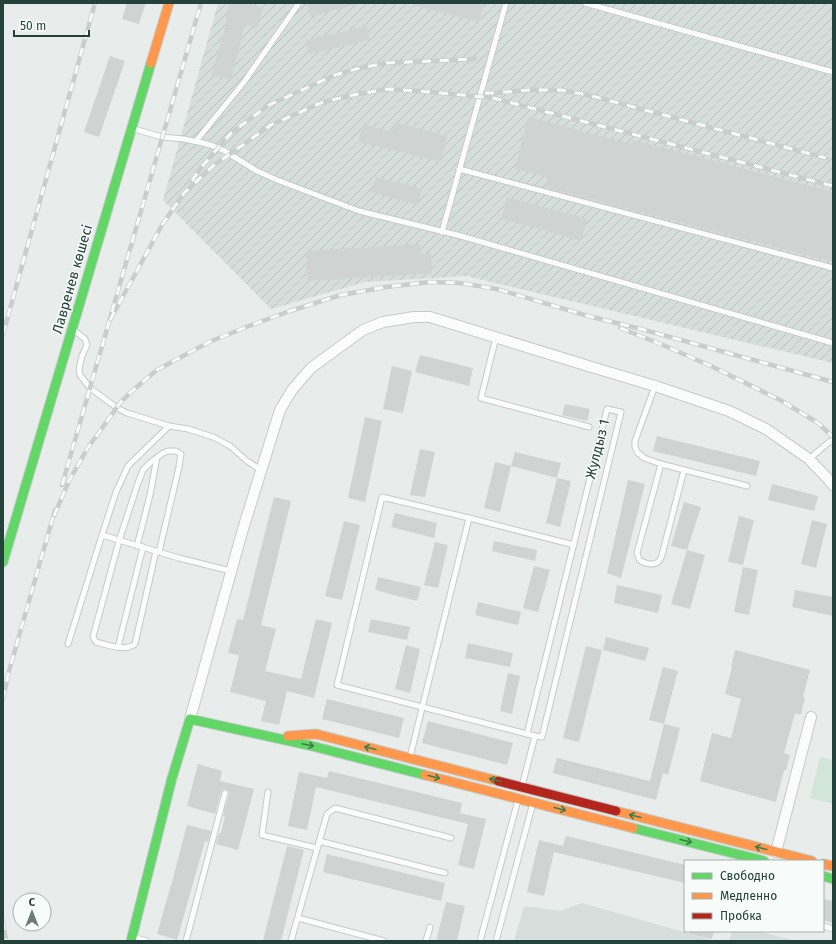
<svg xmlns="http://www.w3.org/2000/svg" width="836" height="944" viewBox="0 0 836 944" font-family="'Fira Sans',sans-serif">
	<style>
		.built { fill: #d6dedb }
		.industrial { fill: url(#industrial-furrows) }
		.park { fill: #d1e6d8 }
		.building { fill: #cfd4d2 }
		.lines { fill: none; stroke-linecap: round; stroke-linejoin: round }
		.lane-casing { stroke: #c5cac8; stroke-width: 7 }
		.street-casing { stroke: #c5cac8; stroke-width: 12 }
		.fast-casing { stroke: #c3cbc8; stroke-width: 11 }
		.slow-casing { stroke: #c3cbc8; stroke-width: 11 }
		.jam-casing { stroke: #c3cbc8; stroke-width: 11 }
		.lane { stroke: #fcfcfc; stroke-width: 5 }
		.street { stroke: #fcfcfc; stroke-width: 10 }
		.fast { stroke: #63d668; stroke-width: 9 }
		.slow { stroke: #ff974d; stroke-width: 9 }
		.jam { stroke: #b3261e; stroke-width: 9 }
		.rail-casing { stroke: #c9cdcc; stroke-width: 4.5 }
		.rail { stroke: #f7fbf9; stroke-width: 3; stroke-dasharray: 9; stroke-linecap: butt }
		.oneway { stroke: #3d7d4c }
		.labels { text-anchor: middle; stroke-width: 3; stroke-linejoin: round; paint-order: stroke }
		.street-label { font-size: 14px; fill: #24423a; stroke: #f7fbf9 }
	</style>
	<defs>
		<pattern id="industrial-furrows" width="10" height="10" patternUnits="userSpaceOnUse"><rect width="10" height="10" fill="#d6dedb"/><path d="M-1 1l2-2M0 10L10 0M9 11l2-2" fill="none" stroke="#b8c0bd"/></pattern>
	</defs>
	<rect width="100%" height="100%" fill="#e8edeb"/>
	<g class="built">
		<path d="M 582,903 L 715,941 L 514,941 L 524,906 L 561,911 Z"/>
		<path d="M 732,931 L 757,931 L 798,941 L 729,941 Z"/>
	</g>
	<path class="industrial" d="M 218,3 L 833,3 L 833,363 L 466,276 L 365,282 L 271,309 L 163,200 Z"/>
	<path class="park" d="M 820,757 L 833,760 L 833,804 L 810,798 Z"/>
	<g class="building">
		<path d="M 127,3 L 146,3 L 139,24 L 122,19 Z"/>
		<path d="M 229,3 L 247,3 L 263,8 L 257,28 L 245,24 L 231,80 L 212,75 L 227,19 L 225,19 Z"/>
		<path d="M 307,3 L 353,3 L 353,5 L 311,17 Z"/>
		<path d="M 415,3 L 484,3 L 479,22 L 415,6 Z"/>
		<path d="M 367,26 L 370,40 L 309,54 L 306,40 Z"/>
		<path d="M 110,56 L 125,61 L 99,137 L 84,132 Z"/>
		<path d="M 528,117 L 632,144 L 633,140 L 833,192 L 833,262 L 545,187 L 547,177 L 515,169 Z"/>
		<path d="M 395,122 L 447,136 L 440,162 L 374,145 L 373,146 L 358,142 L 363,124 L 392,132 Z"/>
		<path d="M 376,177 L 422,189 L 417,205 L 372,192 Z"/>
		<path d="M 507,197 L 587,219 L 581,241 L 501,218 Z"/>
		<path d="M 420,244 L 420,254 L 431,253 L 432,273 L 308,281 L 306,251 Z"/>
		<path d="M 420,355 L 473,368 L 469,386 L 415,372 Z"/>
		<path d="M 392,366 L 412,371 L 403,413 L 383,409 Z"/>
		<path d="M 565,404 L 590,409 L 587,421 L 562,415 Z"/>
		<path d="M 365,417 L 382,421 L 365,502 L 348,498 Z"/>
		<path d="M 657,436 L 760,461 L 756,476 L 653,451 Z"/>
		<path d="M 420,449 L 435,452 L 425,497 L 410,495 Z"/>
		<path d="M 515,452 L 561,463 L 557,478 L 511,466 Z"/>
		<path d="M 495,462 L 511,466 L 500,512 L 484,508 Z"/>
		<path d="M 557,478 L 571,481 L 560,527 L 546,523 Z"/>
		<path d="M 628,480 L 645,484 L 621,578 L 607,573 Z"/>
		<path d="M 772,484 L 818,496 L 814,511 L 768,500 Z"/>
		<path d="M 274,497 L 291,501 L 261,625 L 276,629 L 265,671 L 301,679 L 316,619 L 332,623 L 314,698 L 287,691 L 279,725 L 261,721 L 266,701 L 230,692 L 239,655 L 228,653 L 237,619 L 243,620 Z"/>
		<path d="M 684,502 L 701,507 L 687,550 L 671,546 Z"/>
		<path d="M 395,513 L 437,523 L 434,538 L 391,527 Z"/>
		<path d="M 739,516 L 754,520 L 743,565 L 728,562 Z"/>
		<path d="M 812,520 L 827,524 L 816,568 L 801,564 Z"/>
		<path d="M 344,521 L 360,525 L 342,600 L 325,596 Z"/>
		<path d="M 494,541 L 537,550 L 535,561 L 492,551 Z"/>
		<path d="M 435,542 L 448,545 L 438,588 L 424,585 Z"/>
		<path d="M 687,550 L 705,555 L 690,609 L 671,604 Z"/>
		<path d="M 534,566 L 550,570 L 538,612 L 523,608 Z"/>
		<path d="M 743,567 L 758,570 L 749,615 L 734,612 Z"/>
		<path d="M 378,577 L 421,587 L 417,601 L 375,590 Z"/>
		<path d="M 617,585 L 662,595 L 658,613 L 614,603 Z"/>
		<path d="M 795,590 L 833,597 L 833,616 L 792,607 Z"/>
		<path d="M 478,602 L 521,612 L 518,625 L 475,615 Z"/>
		<path d="M 371,619 L 410,627 L 407,640 L 368,632 Z"/>
		<path d="M 606,637 L 649,648 L 645,661 L 603,650 Z"/>
		<path d="M 468,643 L 513,653 L 510,667 L 465,658 Z"/>
		<path d="M 406,645 L 420,649 L 410,693 L 395,689 Z"/>
		<path d="M 586,646 L 602,650 L 579,742 L 563,738 Z"/>
		<path d="M 735,650 L 810,670 L 803,697 L 805,697 L 801,715 L 795,713 L 784,753 L 790,755 L 786,770 L 784,770 L 776,802 L 700,781 L 712,733 L 731,738 L 741,699 L 725,694 L 732,667 L 731,667 Z"/>
		<path d="M 663,667 L 678,671 L 664,724 L 649,720 Z"/>
		<path d="M 508,673 L 520,676 L 512,714 L 500,711 Z"/>
		<path d="M 327,699 L 404,718 L 399,738 L 322,719 Z"/>
		<path d="M 428,721 L 513,743 L 507,765 L 422,743 Z"/>
		<path d="M 664,724 L 680,728 L 668,775 L 663,773 L 656,800 L 553,773 L 557,758 L 650,781 Z"/>
		<path d="M 198,764 L 222,771 L 220,781 L 254,789 L 238,850 L 216,844 L 219,833 L 221,833 L 225,816 L 223,816 L 229,794 L 228,790 L 224,789 L 221,792 L 215,814 L 187,806 Z"/>
		<path d="M 329,771 L 462,803 L 460,813 L 486,819 L 474,869 L 458,865 L 468,824 L 316,787 L 307,830 L 288,826 L 299,772 L 327,778 Z"/>
		<path d="M 187,825 L 211,831 L 208,842 L 205,841 L 177,940 L 157,934 L 173,878 Z"/>
		<path d="M 566,836 L 685,865 L 685,883 L 554,852 L 544,896 L 527,892 L 539,840 L 563,846 Z"/>
		<path d="M 287,846 L 304,850 L 281,941 L 263,941 Z"/>
		<path d="M 327,854 L 445,883 L 441,901 L 323,872 Z"/>
		<path d="M 823,899 L 833,901 L 833,923 L 823,920 Z"/>
		<path d="M 446,902 L 465,906 L 457,941 L 436,941 Z"/>
		<path d="M 690,931 L 714,931 L 712,939 L 690,934 Z"/>
	</g>
	<g class="lines">
		<g class="lane-casing">
			<g id="lane">
				<path d="M 585,3 L 833,72"/>
				<path d="M 134,129 L 162,137 L 184,139 L 203,143 L 213,146 L 223,150 L 257,171 L 277,180 L 359,211 L 461,236 L 833,343"/>
				<path d="M 196,141 L 244,82 L 299,3"/>
				<path d="M 459,169 L 833,268"/>
				<path d="M 442,232 L 506,3"/>
				<path d="M 74,330 L 85,339 L 87,345 L 82,356 L 79,369 L 80,375 L 90,388 L 117,408 L 127,413 L 169,426 L 188,429 L 213,437 L 230,446 L 247,461 L 261,470"/>
				<path d="M 496,337 L 481,398 L 589,427"/>
				<path d="M 655,386 L 635,441 L 635,447 L 637,452 L 644,458 L 661,464 L 747,486"/>
				<path d="M 809,459 L 828,443 L 833,440"/>
				<path d="M 661,464 L 637,553 C 638,555 638,557 639,559 C 643,564 655,566 659,561 C 660,560 662,556 662,555 L 684,470"/>
				<path d="M 469,518 L 574,545"/>
				<path d="M 102,535 L 116,492 L 128,466 L 169,426"/>
				<path d="M 137,546 L 150,495 L 157,457"/>
				<path d="M 156,551 L 135,644 C 125,652 108,645 96,642 L 93,637 L 119,541 L 138,483 L 143,470 L 150,463 L 163,453 L 168,451 L 176,451 L 181,454 L 179,467 L 159,552"/>
				<path d="M 68,644 L 102,535 L 179,558 L 231,571"/>
				<path d="M 118,647 L 143,547"/>
				<path d="M 410,757 L 469,518 L 382,497 L 337,685 L 527,734 L 535,736"/>
				<path d="M 522,786 L 535,736 L 542,737 L 621,412 L 607,409 L 527,734"/>
				<path d="M 268,792 L 262,835 L 317,848"/>
				<path d="M 319,841 L 445,873"/>
				<path d="M 298,918 L 384,941"/>
				<path d="M 823,926 L 833,929"/>
				<path d="M 133,937 L 147,941"/>
				<path d="M 186,941 L 225,793"/>
				<path d="M 291,941 L 327,814 L 335,808 L 451,838"/>
				<path d="M 426,941 L 430,927"/>
				<path d="M 480,941 L 518,800"/>
				<path d="M 496,941 L 533,803"/>
			</g>
		</g>
		<g class="street-casing">
			<g id="street">
				<path d="M 190,719 L 243,529 L 280,410 L 292,390 L 311,368 L 363,330 L 383,322 L 414,317 L 430,317 L 585,365 L 655,386 L 729,411 L 766,429 L 809,459 L 828,479 L 833,485"/>
				<path d="M 776,852 L 811,717"/>
			</g>
		</g>
		<g class="fast-casing">
			<g id="fast">
				<path d="M 3,562 L 151,63"/>
				<path d="M 633,828 L 764,861"/>
				<path d="M 823,876 L 833,879"/>
				<path d="M 131,941 L 172,778 L 190,719 L 312,746 L 425,775"/>
			</g>
		</g>
		<g class="slow-casing">
			<g id="slow">
				<path d="M 151,63 L 169,3"/>
				<path d="M 288,736 L 316,734 L 498,781"/>
				<path d="M 425,775 L 633,828"/>
				<path d="M 616,811 L 812,861"/>
				<path d="M 823,864 L 833,866"/>
			</g>
		</g>
		<g class="jam-casing">
			<path id="jam" d="M 498,781 L 616,811"/>
		</g>
		<use href="#lane" class="lane"/>
		<use href="#street" class="street"/>
		<use href="#fast" class="fast"/>
		<use href="#slow" class="slow"/>
		<use href="#jam" class="jam"/>
		<g class="rail-casing">
			<g id="rail">
				<path d="M 485,93 L 494,93 L 530,90 L 561,90 L 592,96 L 826,158"/>
				<path d="M 192,181 L 199,170 L 231,133 L 269,105 L 335,75 L 360,68 L 386,63 L 475,59"/>
				<path d="M 110,320 L 162,225 L 184,193 L 213,166 L 271,125 L 323,102 L 358,94 L 389,89 L 431,92 L 493,98 L 833,186"/>
				<path d="M 620,328 L 663,345 L 711,366 L 782,401 L 818,423 L 833,437"/>
				<path d="M 3,334 L 95,3"/>
				<path d="M 62,485 L 201,3"/>
				<path d="M 54,516 L 69,481 L 87,449 L 120,403 L 132,391 L 157,370 L 209,342 L 249,326 L 290,311 L 341,295 L 386,287 L 430,282 L 460,283 L 497,289 L 588,316 L 641,329 L 833,382"/>
				<path d="M 3,699 L 9,671 L 55,510"/>
				<path d="M 3,921 L 6,941"/>
			</g>
		</g>
		<use href="#rail" class="rail"/>
	</g>
	<defs><path id="oneway-shaft" d="M-6 0H5M1.5-3L5.5 0L1.5 3" fill="none" stroke-width="1.6" stroke-linecap="round" stroke-linejoin="round"/></defs>
	<g class="oneway">
		<use href="#oneway-shaft" transform="translate(308 745) rotate(12)"/>
		<use href="#oneway-shaft" transform="translate(370 748) rotate(-166)"/>
		<use href="#oneway-shaft" transform="translate(434 777) rotate(14)"/>
		<use href="#oneway-shaft" transform="translate(495 780) rotate(-166)"/>
		<use href="#oneway-shaft" transform="translate(560 809) rotate(14)"/>
		<use href="#oneway-shaft" transform="translate(635 816) rotate(-166)"/>
		<use href="#oneway-shaft" transform="translate(686 841) rotate(14)"/>
		<use href="#oneway-shaft" transform="translate(761 848) rotate(-166)"/>
	</g>
	<g class="labels">
		<g class="street-label">
			<text transform="translate(72 279) rotate(-74)" y="5">Лавренев көшесі</text>
			<text transform="translate(597 449) rotate(-76)" y="5">Жулдыз 1</text>
		</g>
	</g>
	<rect width="836" height="944" fill="none" stroke="#24423a" stroke-width="8"/>
	<rect x="684" y="860" width="140" height="72" fill="#f7fbf9" stroke="#a3b1ad"/>
	<rect x="692" y="873" width="20" height="6" fill="#63d668" stroke="#a3b1ad"/>
	<text x="720" y="880" font-size="12" fill="#24423a">Свободно</text>
	<rect x="692" y="893" width="20" height="6" fill="#ff974d" stroke="#a3b1ad"/>
	<text x="720" y="900" font-size="12" fill="#24423a">Медленно</text>
	<rect x="692" y="913" width="20" height="6" fill="#b3261e" stroke="#a3b1ad"/>
	<text x="720" y="920" font-size="12" fill="#24423a">Пробка</text>
	<g transform="translate(32 912)"><circle r="19" fill="#f7fbf9" stroke="#a3b1ad"/>
	<path d="M0-3L7 15L0 10L-7 15Z" fill="#697e78"/>
	<text y="-6" font-size="11" font-weight="bold" text-anchor="middle" fill="#24423a">С</text>
	</g>
	<path d="M14 30v6h75v-6" fill="none" stroke="#24423a" stroke-width="2"/>
	<text x="20" y="30" font-size="12" fill="#24423a" stroke="#f7fbf9" stroke-width="3" paint-order="stroke">50 m</text>
</svg>
